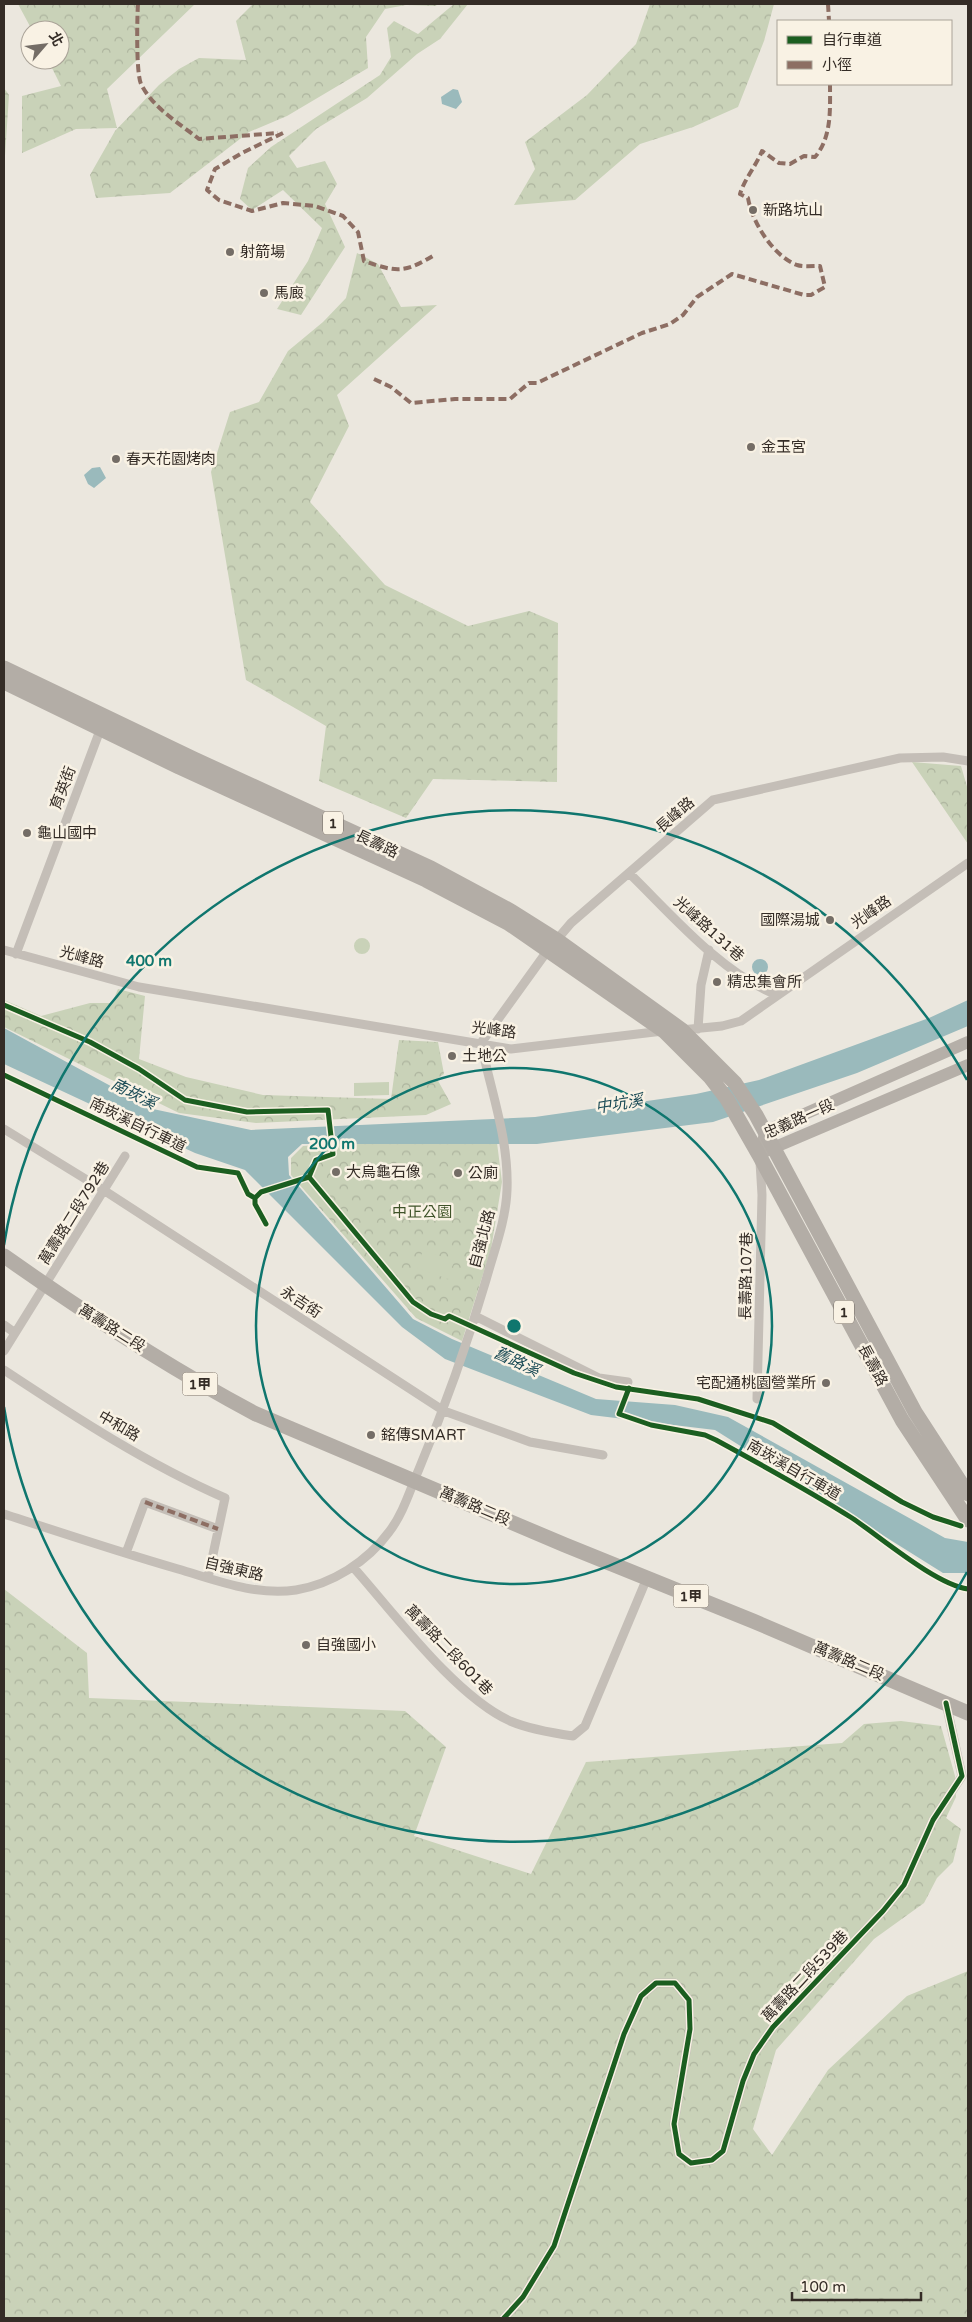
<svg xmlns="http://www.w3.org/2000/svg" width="972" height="2322" viewBox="0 0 972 2322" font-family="'Varela Round','Noto Sans TC',sans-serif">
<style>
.forest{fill:url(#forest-crowns)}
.pitch{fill:#c9d2b8}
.water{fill:#9ababc}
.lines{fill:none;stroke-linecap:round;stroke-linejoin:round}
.minor{stroke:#c4beb7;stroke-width:9}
.secondary{stroke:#b5afa8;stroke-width:12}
.primary{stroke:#b3ada6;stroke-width:15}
.quiet{stroke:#8d6e63;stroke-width:4;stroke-dasharray:8 4;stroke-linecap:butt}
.cycleway-casing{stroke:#f9f2e4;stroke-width:8}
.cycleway{stroke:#1b5e20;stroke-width:5}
.ring{fill:none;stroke:#0f766e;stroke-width:2.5}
.poi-dot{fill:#746d66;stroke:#f9f2e4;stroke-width:2}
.labels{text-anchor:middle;stroke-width:5;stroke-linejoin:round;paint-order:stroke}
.shield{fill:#f9f2e4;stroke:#6f675f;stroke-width:1}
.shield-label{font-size:14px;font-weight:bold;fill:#342c26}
.poi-label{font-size:15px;fill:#342c26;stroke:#f9f2e4;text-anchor:start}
.street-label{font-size:15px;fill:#342c26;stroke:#f9f2e4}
.park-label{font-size:15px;fill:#3f5329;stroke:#f9f2e4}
.water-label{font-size:16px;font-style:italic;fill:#1b4b56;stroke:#f9f2e4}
.centre{fill:#0f766e;stroke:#f9f2e4;stroke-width:2.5}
.ring-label{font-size:15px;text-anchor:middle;font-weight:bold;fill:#0f766e;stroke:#f9f2e4;stroke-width:5;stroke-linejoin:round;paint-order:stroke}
</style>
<defs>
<pattern id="forest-crowns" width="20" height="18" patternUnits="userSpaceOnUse" patternTransform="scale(1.25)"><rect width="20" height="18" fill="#c9d2b8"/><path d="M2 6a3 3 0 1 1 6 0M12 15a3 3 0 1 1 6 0" fill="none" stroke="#adb49e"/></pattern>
</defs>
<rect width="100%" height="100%" fill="#ebe7de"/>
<path class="forest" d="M18,4H195L107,89L117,128L76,129L22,153V96L61,86L48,60H60V30H32Z
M253,4H437L436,6L406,5L385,9L366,37L368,68L287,116L249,132L170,193L96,198L90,175L115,131L159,85L179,69L199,58L246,60L236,21Z
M454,4H468L440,39L417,54L367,98L316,129L289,156L297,168L325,161L337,184L325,204L345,247L301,315L277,309L308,261L322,228L283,190L252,210L240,199L248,168L271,147L380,75L391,57L387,28L394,21L418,34Z
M650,4H774L764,41L738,107L693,127L640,144L575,200L514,205L535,169L525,142L587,95L636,44Z
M4,88L9,95L4,171Z
M357,253L378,264L401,307L437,305L337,395L349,426L310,502L385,585L468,626L529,611L558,623L557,782L433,779L406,818L319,781L326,726L246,680L211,472L230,412L259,402L288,351L323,322L346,298Z
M912,762L961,766L968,790V844Z
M118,989L145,996L139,1059L186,1077L263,1095L391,1099L399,1040L438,1042L444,1074L437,1079L451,1104L426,1115L256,1123L179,1113L4,1027V1000L41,1016L90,1003H112Z
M496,1135L502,1182L491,1249L462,1341L416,1318L291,1175V1158L303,1146Z
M4,1589L87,1653L89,1698L405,1711L446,1747L414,1836L531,1874L586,1762L842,1743L864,1724L901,1721L941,1726L955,1776L956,1797L946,1818L961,1829L953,1862L937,1878L924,1903L874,1939L776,2050L753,2129L772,2155L828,2070L907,1996L968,1971V2318H4Z"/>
<path class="pitch" d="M354 946a8 8 0 1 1 16 0a8 8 0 1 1-16 0Z
M389,1082V1095L354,1096V1083Z
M423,1250L454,1261L448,1279L417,1268Z"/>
<path class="water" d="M453,89L458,90L462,102L456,109L442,104L441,97Z
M100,467L106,478L94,488L88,484L84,475L92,468Z
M752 967a8 8 0 1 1 16 0a8 8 0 1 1-16 0Z
M968,1000V1026L857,1073L713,1122L537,1144H302L288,1157L289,1175L413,1319L452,1339L596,1399L675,1405L728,1417L945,1538L968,1542V1573H943L715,1430L591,1415L445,1359L402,1327L245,1170L195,1153L4,1064V1028L153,1109L251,1130L535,1117L696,1094L759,1080L929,1018Z"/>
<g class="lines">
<path class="minor" d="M629,873C672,915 721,973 777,995
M4,950L139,987L511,1049L663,1031
M16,954L102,725
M698,1029L701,985L709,950
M681,1030L722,1026L741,1021L968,863
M481,1043L548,950L571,923L713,800L900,758L943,757L968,761
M4,1129L105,1191L444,1411L530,1442L603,1455
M475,1316L599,1378L628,1382
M4,1325L15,1333
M4,1351L125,1156
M4,1370C75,1417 147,1464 225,1498L208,1578
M757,1399L762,1195L760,1162
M4,1514C62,1533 119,1552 178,1569C216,1580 255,1596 296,1590C332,1584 367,1562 389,1532C403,1514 410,1490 419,1469C445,1407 467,1345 486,1280C494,1251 506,1220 507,1190C509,1139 491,1092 481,1043
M126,1553L145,1502L218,1529
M353,1567C394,1613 455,1696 510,1721C529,1729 552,1733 573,1736L585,1726L647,1578
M504,2318L523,2297L554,2246L624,2034L641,1996L656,1983H675L689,2000L690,2029L674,2124L679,2154L691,2163L712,2160L723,2151L743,2081L754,2054L773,2027L883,1911L904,1885L933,1820L962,1776L946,1703"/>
<path class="secondary" d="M766,1151L968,1065
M759,1155L766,1131L968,1042"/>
<path class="primary" d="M4,668L194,759L431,868L511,911L557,940L682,1030L735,1083L756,1115L915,1412L968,1494
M4,682L179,767L426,880L508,923L664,1031L710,1077L727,1099L759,1155L902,1420L968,1520
M4,1256C85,1313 169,1368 256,1414L565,1545L753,1621L968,1713"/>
<path class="quiet" d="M138,4C137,18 136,73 141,84C153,108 179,123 199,139L278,133
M828,4L829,21
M283,133L242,153L215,169L207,190L219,200L252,211L283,203L315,206L343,216L358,232L364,261C398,273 405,273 436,254
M374,379L391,387L411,403L455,399H510L529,383H537L642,333L670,324L683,315L697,297L732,274L804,295H811L825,287L820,266C813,266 803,267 797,265C773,256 752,222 748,198L740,194C745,178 756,166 762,151L779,163L790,164L804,156L815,157C832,137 830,109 830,84
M145,1502L218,1529"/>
<defs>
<path id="cycleway" d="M4,1005L90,1042L139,1069L185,1100L247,1112L328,1110L333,1154L316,1160L309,1177
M4,1075L197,1167L238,1173L248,1194L255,1198
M309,1177L413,1302L431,1314L445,1319L449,1316L574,1373L616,1387L698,1399L773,1423L902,1502L933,1517L961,1526
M266,1224L255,1204V1198L261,1192L309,1177
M629,1388L619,1414L651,1425L705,1435L716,1440C762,1465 808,1490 852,1518C882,1538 935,1584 968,1589
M504,2318L523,2297L554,2246L624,2034L641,1996L656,1983H675L689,2000L690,2029L674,2124L679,2154L691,2163L712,2160L723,2151L743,2081L754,2054L773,2027L883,1911L904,1885L933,1820L962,1776L946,1703"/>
</defs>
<use href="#cycleway" class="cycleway-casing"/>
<use href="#cycleway" class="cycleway"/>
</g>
<g class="ring">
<circle cx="514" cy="1326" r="258"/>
<path d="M967 1572A516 516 0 0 1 4 1407M4 1245A516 516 0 0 1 967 1080"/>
</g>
<g class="poi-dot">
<circle cx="753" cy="210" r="5"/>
<circle cx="230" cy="252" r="5"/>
<circle cx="264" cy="293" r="5"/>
<circle cx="751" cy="447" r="5"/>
<circle cx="116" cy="459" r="5"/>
<circle cx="27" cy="833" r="5"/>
<circle cx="830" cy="920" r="5"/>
<circle cx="717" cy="982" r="5"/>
<circle cx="452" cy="1056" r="5"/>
<circle cx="336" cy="1172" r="5"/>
<circle cx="458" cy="1173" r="5"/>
<circle cx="826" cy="1383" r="5"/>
<circle cx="371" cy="1435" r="5"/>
<circle cx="306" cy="1645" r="5"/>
</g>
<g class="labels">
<g class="shield">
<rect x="323" y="811.5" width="20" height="23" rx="4"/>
<rect x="834" y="1300.5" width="20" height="23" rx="4"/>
<rect x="182.5" y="1372.5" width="35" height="23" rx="4"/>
<rect x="673.5" y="1584.5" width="35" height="23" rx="4"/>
</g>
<g class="shield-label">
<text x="333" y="828">1</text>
<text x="844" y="1317">1</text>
<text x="200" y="1389">1甲</text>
<text x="691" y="1601">1甲</text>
</g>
<g class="poi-label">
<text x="763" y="215">新路坑山</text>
<text x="240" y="257">射箭場</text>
<text x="274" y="298">馬廄</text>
<text x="761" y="452">金玉宮</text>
<text x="126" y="464">春天花園烤肉</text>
<text x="37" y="838">龜山國中</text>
<text x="820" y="925" text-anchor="end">國際湯城</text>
<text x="727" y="987">精忠集會所</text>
<text x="462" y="1061">土地公</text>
<text x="346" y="1177">大烏龜石像</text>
<text x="468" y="1178">公廁</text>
<text x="816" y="1388" text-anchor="end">宅配通桃園營業所</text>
<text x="381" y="1440">銘傳SMART</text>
<text x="316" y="1650">自強國小</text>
</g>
<g class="street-label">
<text transform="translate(63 788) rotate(-69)" y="5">育英街</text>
<text transform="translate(675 815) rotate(-41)" y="5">長峰路</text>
<text transform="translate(377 844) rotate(25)" y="5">長壽路</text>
<text transform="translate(871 912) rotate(-35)" y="5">光峰路</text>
<text transform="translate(709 929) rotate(42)" y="5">光峰路131巷</text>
<text transform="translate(82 957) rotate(15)" y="5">光峰路</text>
<text transform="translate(494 1030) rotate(7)" y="5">光峰路</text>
<text transform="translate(799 1119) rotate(-24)" y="5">忠義路一段</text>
<text transform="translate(138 1125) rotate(26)" y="5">南崁溪自行車道</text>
<text transform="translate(74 1213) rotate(-58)" y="5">萬壽路二段792巷</text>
<text transform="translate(482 1239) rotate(-75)" y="5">自強北路</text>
<text transform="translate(746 1276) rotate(-89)" y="5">長壽路107巷</text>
<text transform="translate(301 1302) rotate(33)" y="5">永吉街</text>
<text transform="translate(112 1328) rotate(32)" y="5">萬壽路二段</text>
<text transform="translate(873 1365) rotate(62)" y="5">長壽路</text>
<text transform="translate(119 1426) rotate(30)" y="5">中和路</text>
<text transform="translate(794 1470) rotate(30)" y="5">南崁溪自行車道</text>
<text transform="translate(475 1506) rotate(23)" y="5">萬壽路二段</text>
<text transform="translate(234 1569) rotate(13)" y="5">自強東路</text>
<text transform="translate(449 1650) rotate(46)" y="5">萬壽路二段601巷</text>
<text transform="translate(849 1661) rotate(23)" y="5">萬壽路二段</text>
<text transform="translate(805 1976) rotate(-47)" y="5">萬壽路二段539巷</text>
</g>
<g class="park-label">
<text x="422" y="1217">中正公園</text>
</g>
<g class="water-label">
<text transform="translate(134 1093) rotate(27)" y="6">南崁溪</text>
<text transform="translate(619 1103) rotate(-9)" y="6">中坑溪</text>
<text transform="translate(517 1361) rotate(25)" y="6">舊路溪</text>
</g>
</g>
<circle cx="514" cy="1326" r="8" class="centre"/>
<g class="ring-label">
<text x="149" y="966">400 m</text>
<text x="332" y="1149">200 m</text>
</g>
<rect width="972" height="2322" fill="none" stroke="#342c26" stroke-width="10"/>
<rect x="777" y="20" width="175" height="65" fill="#f9f2e4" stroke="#aaa398"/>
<rect x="787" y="36" width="25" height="8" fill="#1b5e20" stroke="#aaa398"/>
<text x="822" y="45" font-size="15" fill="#342c26">自行車道</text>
<rect x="787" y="61" width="25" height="8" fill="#8d6e63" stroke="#aaa398"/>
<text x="822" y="70" font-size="15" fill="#342c26">小徑</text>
<g transform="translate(45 45) rotate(62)"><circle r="24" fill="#f9f2e4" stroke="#aaa398"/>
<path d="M0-4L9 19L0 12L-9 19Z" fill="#746d66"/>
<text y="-8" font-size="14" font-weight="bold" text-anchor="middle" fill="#342c26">北</text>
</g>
<path d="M792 2292v8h129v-8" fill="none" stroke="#342c26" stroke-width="2.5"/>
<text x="800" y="2292" font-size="15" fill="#342c26" stroke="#f9f2e4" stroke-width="4" paint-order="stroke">100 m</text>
</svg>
